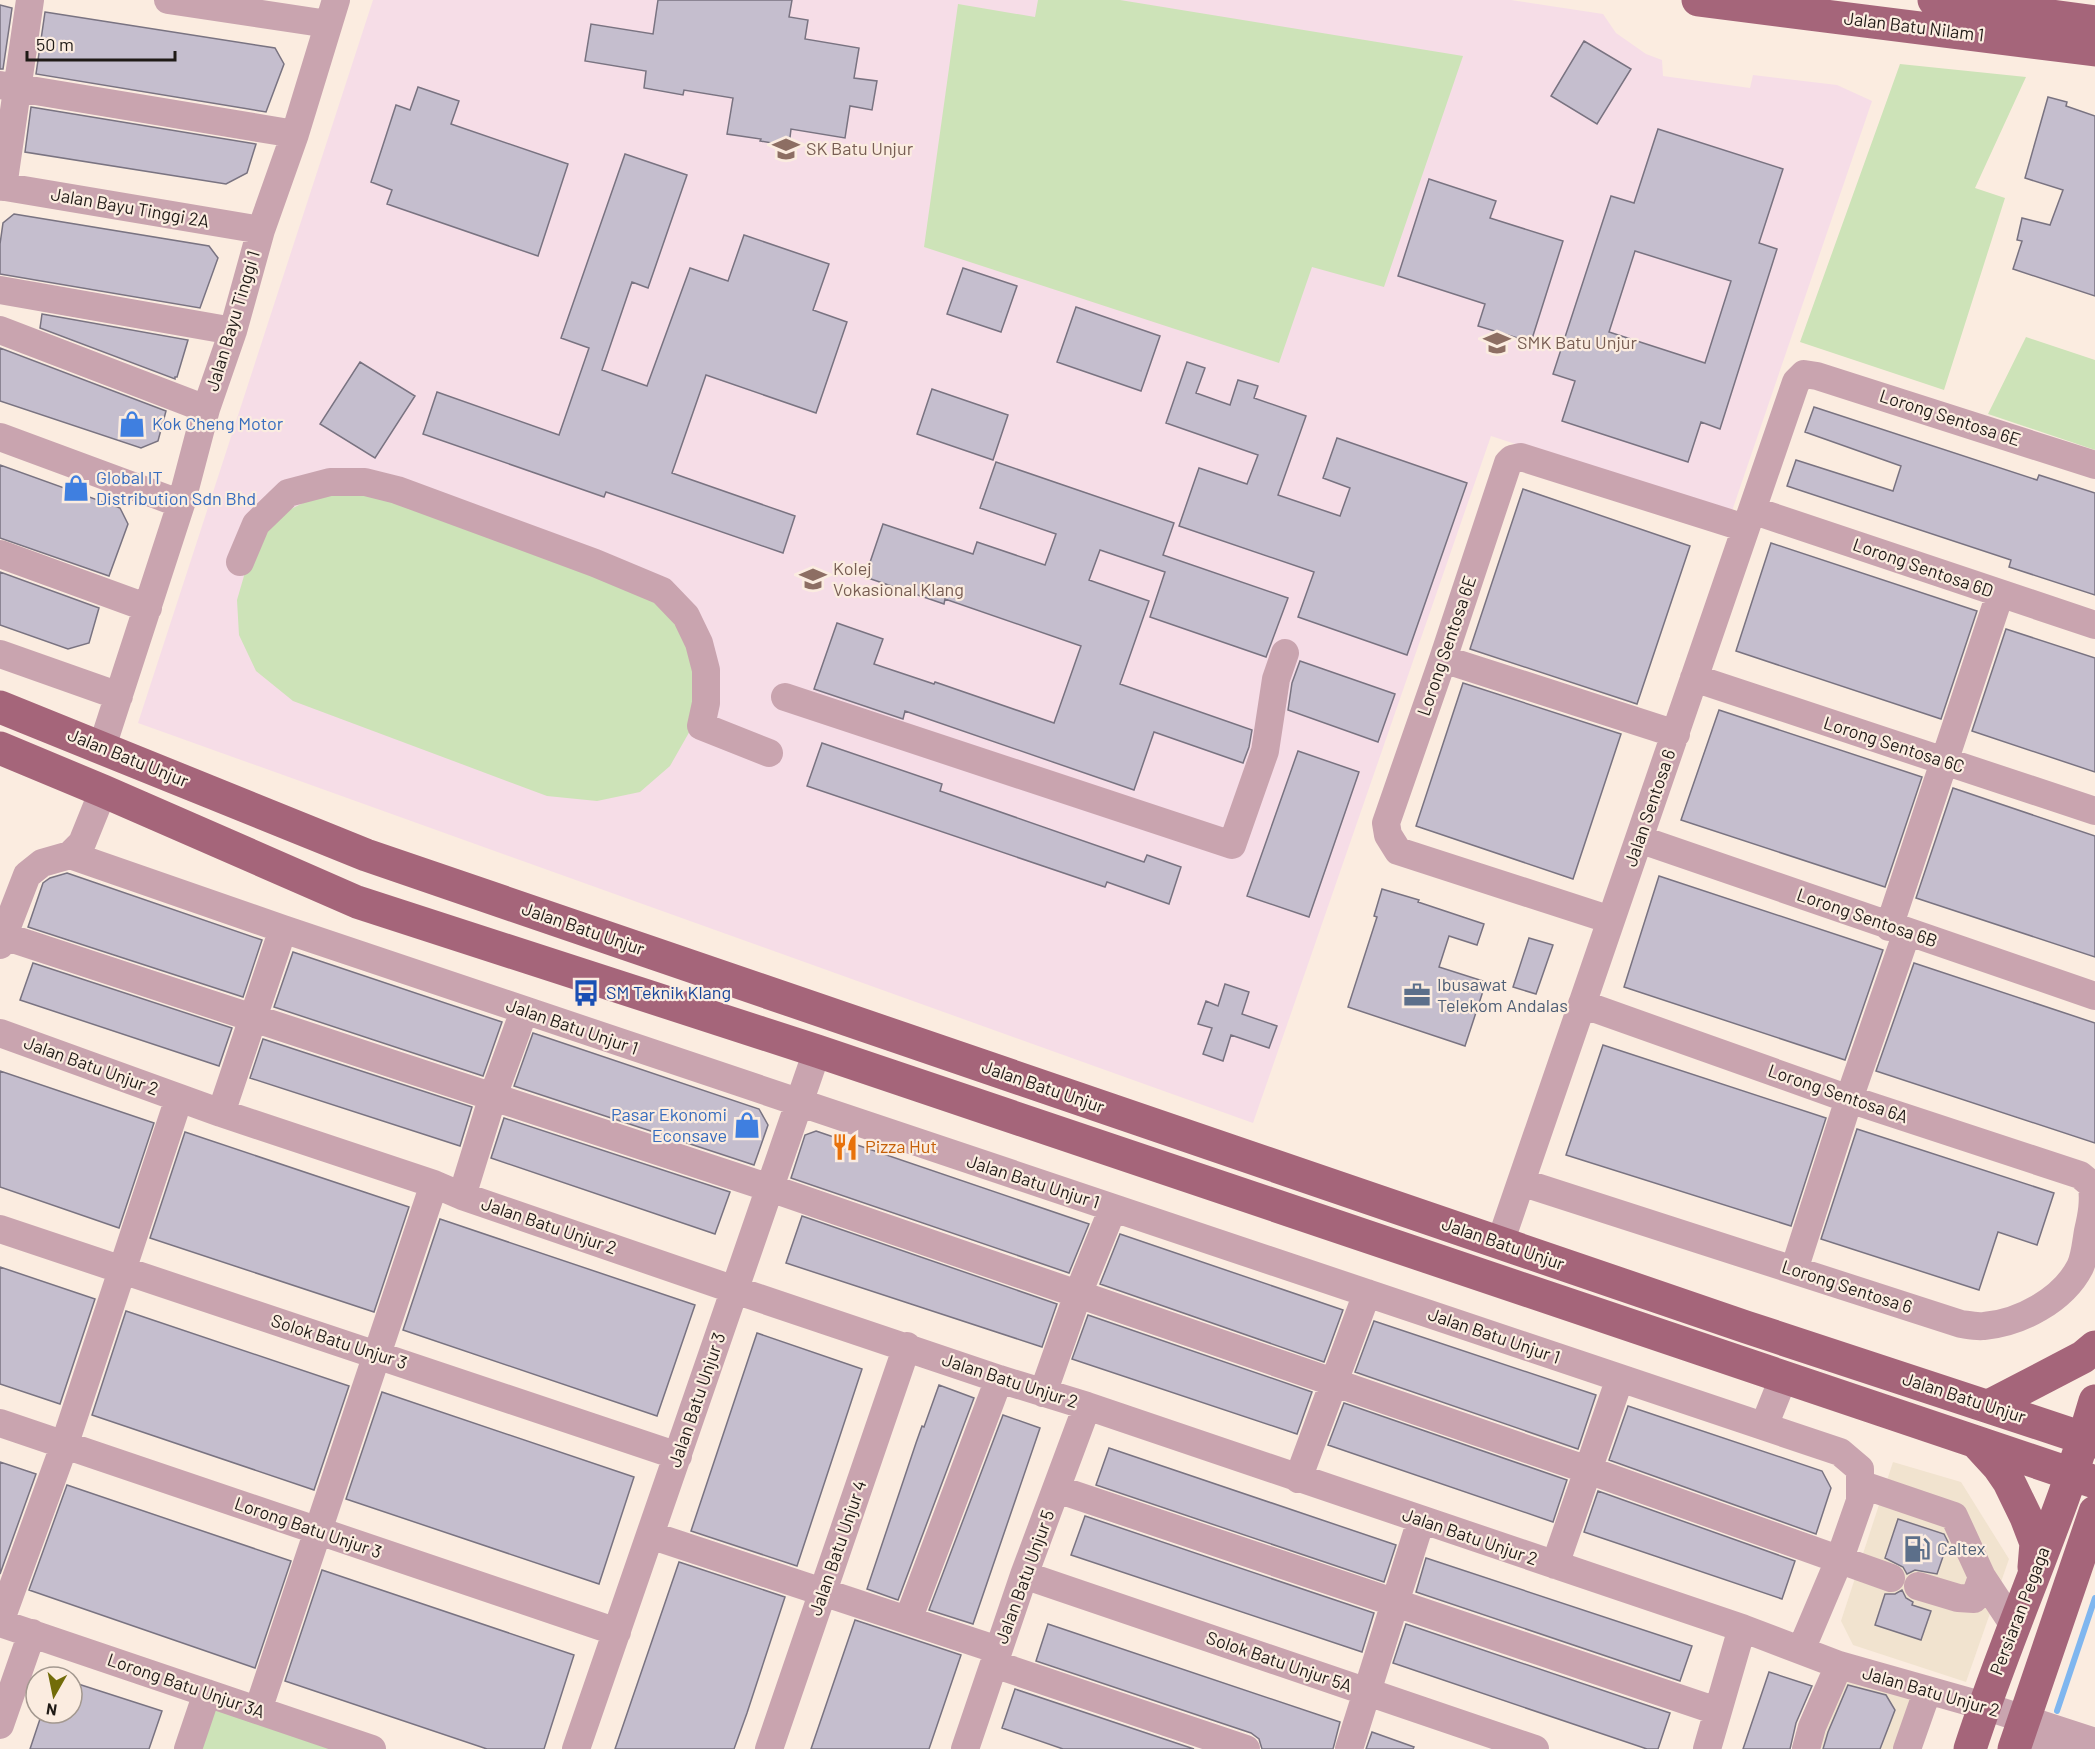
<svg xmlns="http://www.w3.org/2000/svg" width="2095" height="1749" viewBox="0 0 2095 1749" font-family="Barlow,sans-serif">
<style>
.commercial{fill:#f1e3cf}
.education{fill:#f6dde7}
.green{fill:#cde3b8}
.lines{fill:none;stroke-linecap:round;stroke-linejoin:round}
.stream{stroke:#7fb6ef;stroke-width:6}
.building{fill:#c5bece;stroke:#797381;stroke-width:1.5;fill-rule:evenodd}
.minor{stroke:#c9a4af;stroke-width:28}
.major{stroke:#a5657a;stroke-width:33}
.labels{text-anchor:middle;stroke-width:4.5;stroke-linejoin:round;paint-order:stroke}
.street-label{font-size:18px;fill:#1f1a16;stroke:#fbece0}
.education-label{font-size:18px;fill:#785e54;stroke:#fbece0;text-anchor:start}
.shop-label{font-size:18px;fill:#366cbe;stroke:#fbece0;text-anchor:start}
.service-label{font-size:18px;fill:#4e5e75;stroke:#fbece0;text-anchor:start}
.transit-label{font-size:18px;fill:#164399;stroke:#fbece0;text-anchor:start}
.food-label{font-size:18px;fill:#c56008;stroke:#fbece0;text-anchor:start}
</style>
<rect width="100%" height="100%" fill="#fbece0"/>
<path class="commercial" d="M1893,1462L1961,1482L2009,1559L1966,1682L1853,1645L1841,1621Z
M1841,1673L1916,1698L1898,1749H1810Z"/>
<path class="education" d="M373,0H1511L1603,14L1616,33L1646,54L1662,60L1663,76L1750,88L1753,75L1837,85L1872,101L1731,514L1491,436L1253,1123L138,723Z"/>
<path class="green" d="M1038,0H1120L1463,56L1384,287L1312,267L1279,363L924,247L958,4L1035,17Z
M1900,64L2026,77L1975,188L2005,198L1944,390L1800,342Z
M2026,337L2095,360V450L1988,414Z
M365,491L624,585L661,606L688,638L698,684L691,729L670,766L640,792L597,801L547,796L293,701L256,671L239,635L237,600L248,562L265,532L291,509L323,493Z
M215,1707L336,1749H201Z"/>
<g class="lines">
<path class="stream" d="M2057,1711L2095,1598"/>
</g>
<path class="building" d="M658,0H792L789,17L808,20L805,39L859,48L854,78L877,81L872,110L850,106L845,138L791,129L789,146L760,141L761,139L727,134L733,98L684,90L683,95L644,88L646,71L585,61L591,24L653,34Z
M0,5L12,8L3,69H0Z
M45,12L275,48L284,64L266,112L36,74Z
M1584,41L1631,69L1597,124L1551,96Z
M418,87L459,101L451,124L568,164L538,256L387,204L392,190L371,182L396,105L410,110Z
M2048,97L2067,102L2066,106L2095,116V296L2013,269L2022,241L2017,240L2022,218L2050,225L2063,190L2025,178Z
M31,107L256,144L247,173L226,184L25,152Z
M1658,129L1783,169L1759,243L1777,249L1720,429L1701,422L1688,462L1562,421L1575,381L1553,374L1611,196L1634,203ZM1635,251L1731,281L1705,363L1609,332Z
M625,154L687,175L648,288L632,282L602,370L647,386L690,268L728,281L744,235L829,264L813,310L847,322L816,413L706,375L672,473L795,516L783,553L606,492L604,497L423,434L437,392L559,435L589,348L561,338Z
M1429,179L1496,201L1490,218L1563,241L1531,342L1478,326L1485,304L1398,276Z
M14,214L209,246L218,258L200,308L0,274V244L3,223Z
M963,268L1017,286L1001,332L947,314Z
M1076,307L1160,336L1141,391L1057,362Z
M42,314L188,340L177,377H175V379L40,328Z
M0,348L166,411L158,441L141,448L0,401Z
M360,362L415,396L375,458L320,424Z
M1187,362L1205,368L1196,393L1230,405L1238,380L1258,386L1254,398L1306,416L1278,495L1340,516L1350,488L1323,478L1337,438L1467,483L1407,655L1298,617L1314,572L1179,526L1199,468L1247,484L1258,455L1166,423Z
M932,389L1008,415L993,460L917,434Z
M1814,407L2037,480L2039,475L2095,493V595L2009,567L2011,560L1787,486L1796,460L1893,491L1901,466L1805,432Z
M996,462L1174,523L1163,555L1288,598L1266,657L1150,617L1165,572L1100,550L1089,580L1149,601L1120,684L1252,730L1249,747L1243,763L1154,732L1134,790L905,711L903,719L814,689L837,623L883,639L874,664L934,684L935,682L1054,723L1081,646L945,599L944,604L865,577L883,524L973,554L977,542L1045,565L1056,534L980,508Z
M0,465L120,508L128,524L109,576L0,538Z
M1523,489L1690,546L1637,704L1470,649Z
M1771,543L1977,611L1941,719L1736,651Z
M0,572L99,608L89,643L68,649L0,625Z
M2006,629L2095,658V772L1972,731Z
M1300,661L1395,694L1378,742L1288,710L1292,683Z
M1463,683L1621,734L1573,879L1416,826Z
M1719,710L1922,777L1885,887L1681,820Z
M822,743L942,784L940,791L1144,862L1147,855L1181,867L1169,904L1107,882L1105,887L807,786Z
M1298,751L1359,772L1309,917L1247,896Z
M1953,788L2095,836V957L1916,898Z
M67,873L262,940L243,997L28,927L43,883L50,878Z
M1659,876L1883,950L1845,1060L1624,987Z
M1382,889L1419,900L1418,902L1484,924L1477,945L1449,936L1439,967L1486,982L1465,1046L1348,1007L1377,917L1374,916Z
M1529,938L1553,945L1536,994L1513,987Z
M293,952L502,1022L483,1076L274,1007Z
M33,963L232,1028L219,1066L20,1000Z
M1914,963L2095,1023V1143L1876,1071Z
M1225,984L1249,992L1242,1014L1277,1026L1269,1048L1231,1035L1223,1061L1203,1054L1212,1028L1198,1024L1206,1001L1218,1006Z
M533,1033L759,1109L768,1125L754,1165L514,1086Z
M263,1039L472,1107L460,1146L250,1078Z
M1603,1045L1826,1118L1791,1226L1566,1155Z
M0,1071L154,1123L119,1228L0,1187Z
M504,1118L730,1192L715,1234L491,1158Z
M1857,1129L2054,1193L2037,1245L1998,1232L1979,1290L1821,1239Z
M816,1131L1089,1224L1069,1273L791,1178L805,1135Z
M185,1132L409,1207L374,1312L150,1238Z
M802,1216L1057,1304L1042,1347L786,1263Z
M440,1219L695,1305L657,1416L403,1330Z
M1120,1234L1343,1310L1324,1362L1100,1284Z
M0,1267L95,1299L60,1404L0,1384Z
M126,1311L349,1386L314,1490L92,1415Z
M1088,1315L1312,1392L1297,1434L1072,1359Z
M1374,1321L1596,1395L1578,1449L1355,1372Z
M757,1333L862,1369L797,1566L691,1531Z
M939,1385L974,1398L898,1600L867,1589L916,1443L922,1426L924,1427Z
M382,1392L634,1477L599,1584L346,1499Z
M1344,1403L1567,1480L1553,1522L1328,1445Z
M1628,1406L1822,1471L1831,1488L1816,1534L1609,1460Z
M1003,1415L1040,1428L973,1624L929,1610Z
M1109,1448L1396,1545L1384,1582L1096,1485Z
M0,1462L36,1474L0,1574Z
M67,1485L291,1561L255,1668L29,1590Z
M1598,1491L1795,1561L1782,1599L1584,1532Z
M1085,1516L1374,1613L1362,1652L1071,1555Z
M1898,1519L1944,1534L1948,1542L1937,1574L1915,1570L1907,1574L1903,1567L1885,1558Z
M1426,1558L1692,1646L1680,1681L1416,1592Z
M679,1562L785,1597L747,1713L734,1749H615Z
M322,1570L574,1655L544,1749H487L285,1681Z
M1902,1590L1906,1598L1913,1602L1912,1605L1931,1611L1921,1640L1875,1625L1885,1594H1895Z
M855,1620L961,1655L929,1749H811Z
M1048,1624L1340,1722L1333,1749H1262L1259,1739L1251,1733L1036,1661Z
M1406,1624L1670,1713L1658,1749H1647L1393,1663Z
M1769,1672L1812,1686L1796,1723L1790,1749H1743Z
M72,1682L162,1711L149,1749H30L42,1713H72Z
M1848,1685L1886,1695L1895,1710L1880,1749H1823L1828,1732Z
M1015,1689L1194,1749H1063L1002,1728Z
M1372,1732L1414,1747L1413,1749H1366Z"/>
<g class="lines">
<path class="minor" d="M168,0L328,24
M0,85L295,134
M0,186L261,230
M3,187L30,0
M0,290L233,331
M0,330L206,409
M0,437L181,504
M1752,510L2095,625
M0,554L148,608
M240,562L256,524L288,493L330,482H365L397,490L595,563L662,591L686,616L699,643L706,670V703L701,726L769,753
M0,654L119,696
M1443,659L1676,734
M1694,678L2095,811
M785,697L1232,845L1265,751L1276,679L1285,653
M102,747L181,504L206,409L233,331L261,230L295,134L336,0
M1639,839L2095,996
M70,855L82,843L103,791
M1611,920L1398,851L1388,835L1386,823L1443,659L1508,463L1512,459L1521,457L1745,528
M1889,927L2000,594
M4,936L770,1188L1588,1470L1891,1578
M0,945L27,875L42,863L70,855L283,929L1840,1452L1860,1469V1501L1840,1558L1801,1650
M0,1033L221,1113L434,1184L462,1196L735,1290L999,1379L1087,1406L1742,1628L1839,1665L1984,1706L2095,1742
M221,1113L283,929
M1521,1182L1961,1324C1968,1325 1977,1327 1984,1326C2020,1323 2063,1300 2080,1267C2085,1257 2086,1242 2088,1231C2092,1214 2094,1202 2092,1185L2080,1175L1849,1099L1582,1004
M462,1196L493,1096L524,1011
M0,1229L678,1456
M1500,1243L1796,382L1804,374L1817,376L2095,465
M1794,1270L1849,1099L1907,932
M1043,1393L1078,1294L1113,1208
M0,1423L617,1632
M1764,1426L1784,1376
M1298,1479L1367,1293
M1860,1484L1954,1516L1982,1577L2015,1627
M1057,1489L1717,1711
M650,1535L998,1650
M1555,1565L1620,1378
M1024,1575L1535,1749
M1918,1586L1958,1598L1974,1599L1982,1577
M908,1620L999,1379
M0,1622L64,1446L179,1098
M0,1623L372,1749
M994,1664L1246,1749
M258,1710L434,1184
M0,1725L32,1633
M188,1749L207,1693
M576,1749L817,1051
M769,1749L907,1346
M965,1749L1024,1575L1087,1406
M1349,1749L1421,1520
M1707,1749L1742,1628
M1806,1749L1812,1727L1839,1665
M1907,1749L1927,1692
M2020,1749L2039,1746L2070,1749"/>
<path class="major" d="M1698,0L2095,50
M1934,0L2095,22
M0,707L366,855L1746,1327L2095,1442
M0,748L103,791L357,902L817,1051L2095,1482
M1989,1406L2083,1357L2095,1347
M1976,1442L1998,1466L2009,1482L2026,1517L2036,1543L2034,1567
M1970,1749C2008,1631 2061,1519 2095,1401
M2014,1749L2095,1512"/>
</g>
<defs>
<symbol id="school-bare" viewBox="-9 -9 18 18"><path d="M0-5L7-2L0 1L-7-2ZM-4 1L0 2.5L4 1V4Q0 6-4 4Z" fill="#8d6e63" stroke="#fbece0" stroke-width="2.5" paint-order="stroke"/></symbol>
<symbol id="shop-bare" viewBox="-9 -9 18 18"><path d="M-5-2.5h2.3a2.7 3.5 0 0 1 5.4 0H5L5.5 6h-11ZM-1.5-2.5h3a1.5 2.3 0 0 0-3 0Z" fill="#3f7fe0" stroke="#fbece0" stroke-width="2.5" paint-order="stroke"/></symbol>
<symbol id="bus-bare" viewBox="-9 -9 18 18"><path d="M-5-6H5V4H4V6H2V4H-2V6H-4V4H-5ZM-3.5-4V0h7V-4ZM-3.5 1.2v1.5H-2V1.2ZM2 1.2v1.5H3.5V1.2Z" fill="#1a4fb4" stroke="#fbece0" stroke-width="2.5" paint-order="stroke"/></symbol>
<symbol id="office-bare" viewBox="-9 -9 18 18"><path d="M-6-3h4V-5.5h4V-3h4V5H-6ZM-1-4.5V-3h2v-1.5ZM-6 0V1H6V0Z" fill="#5c6f8a" stroke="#fbece0" stroke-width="2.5" paint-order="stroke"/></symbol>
<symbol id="restaurant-bare" viewBox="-9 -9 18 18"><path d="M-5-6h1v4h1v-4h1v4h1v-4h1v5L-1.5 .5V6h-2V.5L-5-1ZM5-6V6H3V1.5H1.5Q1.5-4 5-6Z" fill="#e8710a" stroke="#fbece0" stroke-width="2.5" paint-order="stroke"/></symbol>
<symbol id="fuel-bare" viewBox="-9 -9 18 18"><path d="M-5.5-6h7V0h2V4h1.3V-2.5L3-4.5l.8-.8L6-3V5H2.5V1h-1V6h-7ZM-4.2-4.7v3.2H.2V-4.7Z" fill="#5c6f8a" stroke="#fbece0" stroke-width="2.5" paint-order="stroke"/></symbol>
</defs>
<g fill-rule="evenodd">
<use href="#school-bare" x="767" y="130" width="38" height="38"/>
<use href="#school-bare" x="1478" y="324" width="38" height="38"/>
<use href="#shop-bare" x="113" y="405" width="38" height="38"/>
<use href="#shop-bare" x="57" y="469" width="38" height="38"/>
<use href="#school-bare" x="794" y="560" width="38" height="38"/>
<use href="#bus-bare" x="567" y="974" width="38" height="38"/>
<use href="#office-bare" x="1398" y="976" width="38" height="38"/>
<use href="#shop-bare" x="728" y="1106" width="38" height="38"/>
<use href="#restaurant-bare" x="826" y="1128" width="38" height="38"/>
<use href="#fuel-bare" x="1898" y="1530" width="38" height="38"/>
</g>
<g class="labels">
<g class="street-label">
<text transform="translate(1914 27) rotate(7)" y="6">Jalan Batu Nilam 1</text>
<text transform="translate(130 208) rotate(10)" y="6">Jalan Bayu Tinggi 2A</text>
<text transform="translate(233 321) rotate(-73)" y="6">Jalan Bayu Tinggi 1</text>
<text transform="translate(1950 418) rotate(18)" y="6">Lorong Sentosa 6E</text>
<text transform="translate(1923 568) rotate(19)" y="6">Lorong Sentosa 6D</text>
<text transform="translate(1447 646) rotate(-71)" y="6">Lorong Sentosa 6E</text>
<text transform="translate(1894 745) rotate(18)" y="6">Lorong Sentosa 6C</text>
<text transform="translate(128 758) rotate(22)" y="6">Jalan Batu Unjur</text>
<text transform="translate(1650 808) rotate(-71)" y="6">Jalan Sentosa 6</text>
<text transform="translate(1867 918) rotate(19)" y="6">Lorong Sentosa 6B</text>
<text transform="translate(583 929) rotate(19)" y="6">Jalan Batu Unjur</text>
<text transform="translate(572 1027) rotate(19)" y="6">Jalan Batu Unjur 1</text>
<text transform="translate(91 1066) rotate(20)" y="6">Jalan Batu Unjur 2</text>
<text transform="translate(1043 1087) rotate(19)" y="6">Jalan Batu Unjur</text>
<text transform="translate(1838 1094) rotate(19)" y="6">Lorong Sentosa 6A</text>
<text transform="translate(1033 1182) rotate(18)" y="6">Jalan Batu Unjur 1</text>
<text transform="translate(549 1226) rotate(19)" y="6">Jalan Batu Unjur 2</text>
<text transform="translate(1503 1244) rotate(19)" y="6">Jalan Batu Unjur</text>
<text transform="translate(1847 1287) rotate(18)" y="6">Lorong Sentosa 6</text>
<text transform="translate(1494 1336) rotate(19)" y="6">Jalan Batu Unjur 1</text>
<text transform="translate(339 1342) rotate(18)" y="6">Solok Batu Unjur 3</text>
<text transform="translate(1010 1381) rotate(18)" y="6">Jalan Batu Unjur 2</text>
<text transform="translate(1964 1398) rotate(18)" y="6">Jalan Batu Unjur</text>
<text transform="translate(697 1400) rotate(-71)" y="6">Jalan Batu Unjur 3</text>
<text transform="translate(308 1528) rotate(19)" y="6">Lorong Batu Unjur 3</text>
<text transform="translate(1470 1537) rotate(19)" y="6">Jalan Batu Unjur 2</text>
<text transform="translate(838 1548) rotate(-71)" y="6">Jalan Batu Unjur 4</text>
<text transform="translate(1025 1577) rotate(-70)" y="6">Jalan Batu Unjur 5</text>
<text transform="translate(2020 1611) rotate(-69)" y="6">Persiaran Pegaga</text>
<text transform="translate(1279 1662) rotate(19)" y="6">Solok Batu Unjur 5A</text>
<text transform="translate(186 1686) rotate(19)" y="6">Lorong Batu Unjur 3A</text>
<text transform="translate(1931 1692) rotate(16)" y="6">Jalan Batu Unjur 2</text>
</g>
<g class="education-label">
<text x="806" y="155">SK Batu Unjur</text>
<text x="1517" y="349">SMK Batu Unjur</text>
<text x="833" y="575">Kolej<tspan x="833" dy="21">Vokasional Klang</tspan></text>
</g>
<g class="shop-label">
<text x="152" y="430">Kok Cheng Motor</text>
<text x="96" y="484">Global IT<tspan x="96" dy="21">Distribution Sdn Bhd</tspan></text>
<text x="727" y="1121" text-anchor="end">Pasar Ekonomi<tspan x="727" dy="21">Econsave</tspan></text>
</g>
<g class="service-label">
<text x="1437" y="991">Ibusawat<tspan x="1437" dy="21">Telekom Andalas</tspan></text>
<text x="1937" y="1555">Caltex</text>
</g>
<g class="transit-label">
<text x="606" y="999">SM Teknik Klang</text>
</g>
<g class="food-label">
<text x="865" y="1153">Pizza Hut</text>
</g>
</g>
<g transform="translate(54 1695) rotate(189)"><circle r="28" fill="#fbece0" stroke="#a3988f" stroke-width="1.5"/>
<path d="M0-4.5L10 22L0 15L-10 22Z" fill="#726c09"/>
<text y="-9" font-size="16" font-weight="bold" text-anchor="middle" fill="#1f1a16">N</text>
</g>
<path d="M27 51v9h148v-9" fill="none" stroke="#1f1a16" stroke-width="3"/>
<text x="36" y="51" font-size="18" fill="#1f1a16" stroke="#fbece0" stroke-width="4.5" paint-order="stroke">50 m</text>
</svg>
